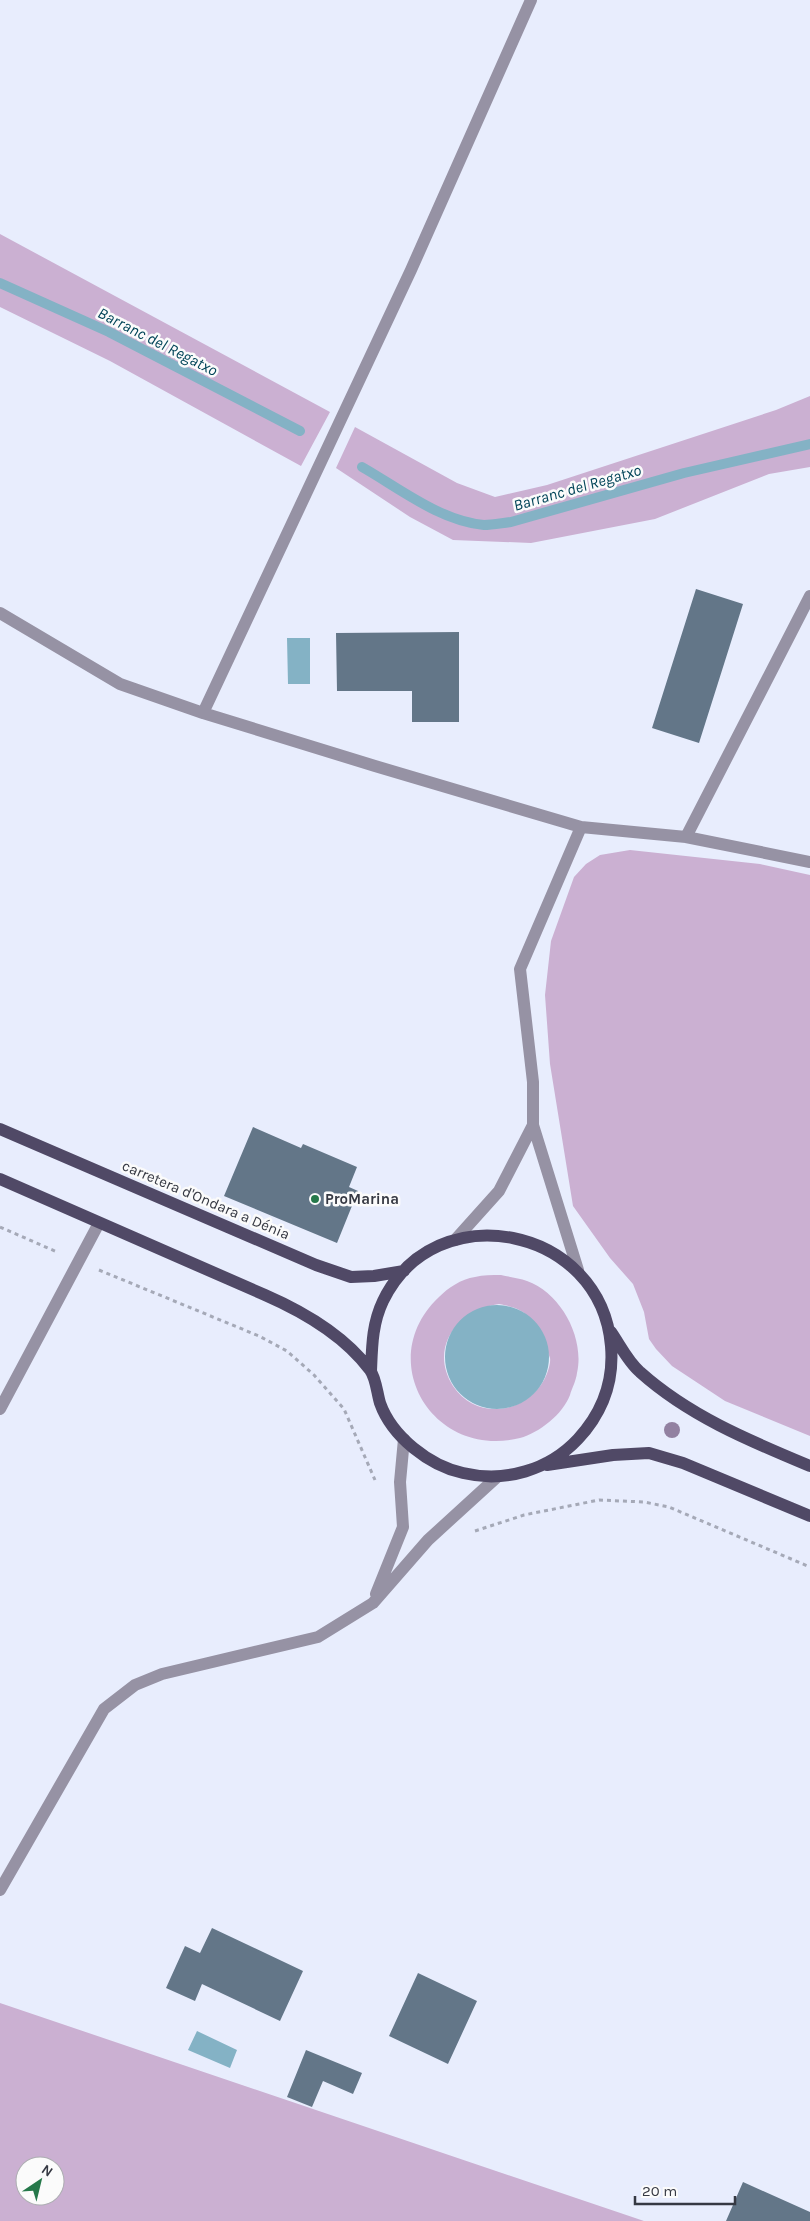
<svg xmlns="http://www.w3.org/2000/svg" width="810" height="2221" viewBox="0 0 810 2221" font-family="Karla,sans-serif">
<style>
.green{fill:#cbb0d2;fill-rule:evenodd}
.water{fill:#84b2c5}
.lines{fill:none;stroke-linecap:round;stroke-linejoin:round}
.stream{stroke:#84b2c5;stroke-width:10}
.building{fill:#637688}
.path{stroke:#a5a9b7;stroke-width:3;stroke-dasharray:4 4;stroke-linecap:butt}
.minor{stroke:#9692a4;stroke-width:12}
.major{stroke:#504966;stroke-width:12}
.tree{fill:#9281a1}
.poi-dot{fill:#25784a;stroke:#fbfbfb;stroke-width:2}
.labels{text-anchor:middle;stroke-width:5;stroke-linejoin:round;paint-order:stroke}
.poi-label{font-size:15px;font-weight:bold;fill:#363943;stroke:#fbfbfb;text-anchor:start}
.street-label{font-size:15px;fill:#363943;stroke:#fbfbfb}
.water-label{font-size:16px;font-style:italic;fill:#004458;stroke:#fbfbfb}
</style>
<rect width="100%" height="100%" fill="#e8edfd"/>
<path class="green" d="M0,234L330,412L301,466L110,361L0,307Z
M810,396V467L769,474L655,519L531,543L453,540L410,517L336,468L355,427L457,483L495,497L547,485L776,410Z
M630,850L760,864L810,875V1436L725,1401L672,1366L656,1349L649,1339L644,1312L633,1284L610,1258L573,1206L550,1064L545,995L551,941L574,877L586,864L600,855Z
M501,1275C509,1277 519,1278 527,1281C561,1293 585,1338 577,1373C576,1381 572,1388 570,1395C563,1414 539,1433 520,1438C432,1460 373,1359 439,1297C448,1288 461,1279 475,1277C483,1275 492,1275 501,1275ZM499,1304C525,1309 529,1314 540,1337C543,1344 548,1351 550,1358C551,1364 547,1375 544,1380C525,1414 476,1421 453,1386C428,1347 459,1309 499,1304Z
M0,2003L644,2221H0ZM25,2166H55V2196H25Z"/>
<path class="water" d="M287,638H310V684H288Z
M445 1357a52 52 0 1 1 104 0a52 52 0 1 1-104 0Z
M197,2031L237,2050L230,2068L188,2050Z"/>
<g class="lines">
<path class="stream" d="M0,283L109,332L300,431
M362,467C399,488 440,521 484,525C492,525 502,523 511,522L684,473L810,444"/>
</g>
<path class="building" d="M696,589L743,604L699,743L652,728Z
M459,632V722H412V691H337L336,633Z
M253,1127L301,1148L303,1144L357,1167L349,1187L358,1191L337,1243L224,1196Z
M212,1928L303,1971L280,2021L202,1984L195,2001L166,1988L185,1946L200,1953Z
M418,1973L477,2001L448,2064L389,2036Z
M306,2050L362,2073L353,2094L323,2081L312,2107L287,2097Z
M743,2182L810,2212V2221H726Z"/>
<g class="lines">
<path class="path" d="M0,1227L57,1252
M99,1270L259,1336L287,1351L314,1375L344,1409L375,1480
M475,1531L524,1515L599,1500L644,1502L669,1507L810,1567"/>
<path class="minor" d="M0,613L120,684L203,713L375,766L581,827L686,837L810,862
M203,713L411,270L531,0
M686,837L810,596
M455,1240L499,1191L533,1125
M578,1270L533,1125V1082L520,969L581,827
M0,1409L99,1223
M376,1594L403,1527L400,1482L404,1439
M0,1890L104,1709L135,1685L162,1674L318,1637L373,1603L428,1540L497,1477"/>
<path class="major" d="M0,1129L316,1265L351,1277L374,1276L404,1271
M0,1179L265,1295C304,1312 344,1335 370,1370C376,1378 377,1393 380,1403C392,1437 430,1466 463,1473C505,1483 549,1470 578,1439C602,1413 614,1381 611,1346C601,1226 435,1193 383,1301C372,1324 372,1347 371,1371
M611,1332C620,1345 628,1362 640,1372C689,1416 750,1441 810,1466
M547,1465L613,1455L649,1453L683,1463L810,1516"/>
</g>
<circle class="tree" cx="672" cy="1430" r="8"/>
<circle class="poi-dot" cx="315" cy="1199" r="5"/>
<g class="labels">
<g class="poi-label">
<text x="325" y="1204">ProMarina</text>
</g>
<g class="street-label">
<text transform="translate(206 1200) rotate(23)" y="5">carretera d'Ondara a Dénia</text>
</g>
<g class="water-label">
<text transform="translate(158 341) rotate(27)" y="6">Barranc del Regatxo</text>
<text transform="translate(577 487) rotate(-16)" y="6">Barranc del Regatxo</text>
</g>
</g>
<g transform="translate(40 2181) rotate(35)"><circle r="24" fill="#fbfbfb" stroke="#acadb1"/>
<path d="M0-4L9 19L0 12L-9 19Z" fill="#25784a"/>
<text y="-8" font-size="14" font-weight="bold" text-anchor="middle" fill="#363943">N</text>
</g>
<path d="M635 2196v8h100v-8" fill="none" stroke="#363943" stroke-width="2.5"/>
<text x="642" y="2196" font-size="15" fill="#363943" stroke="#fbfbfb" stroke-width="4" paint-order="stroke">20 m</text>
</svg>
